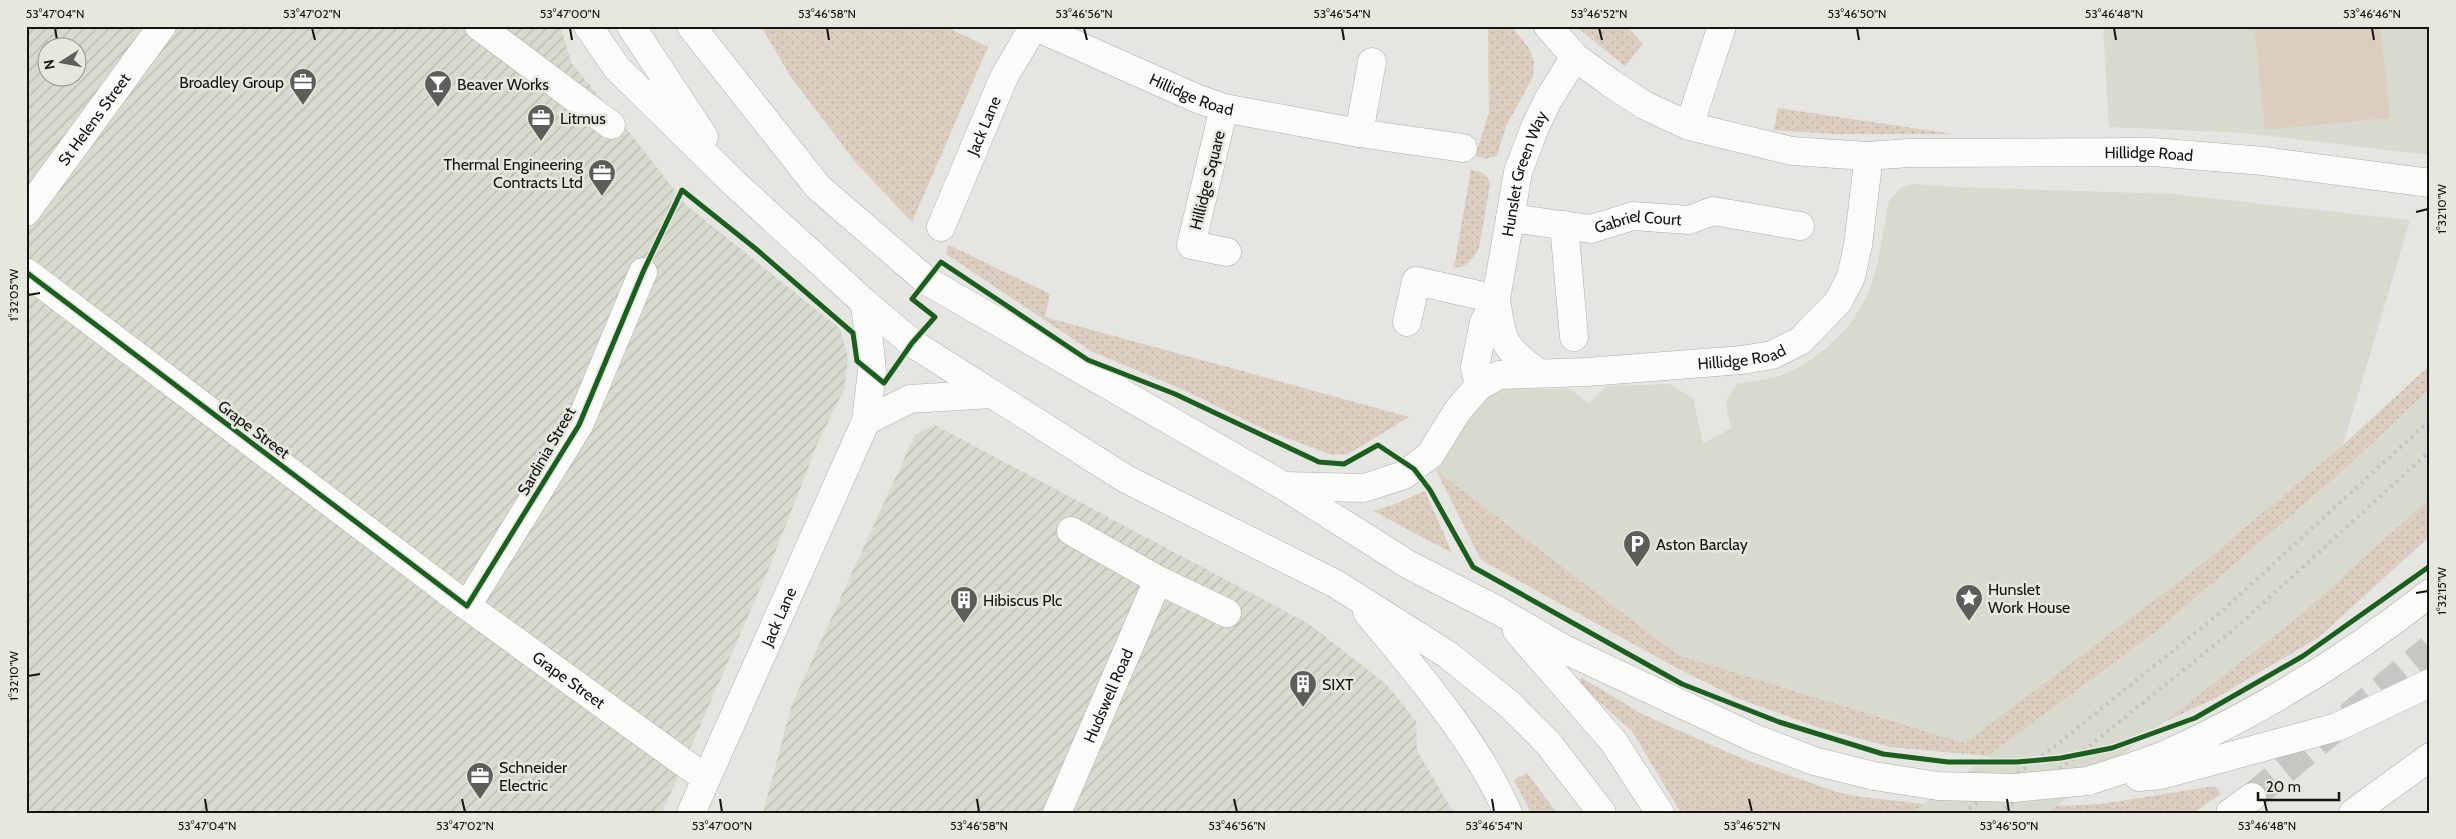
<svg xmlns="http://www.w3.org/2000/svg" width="2456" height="839" viewBox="0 0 2456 839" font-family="Cabin,sans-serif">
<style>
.built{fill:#d8dacf}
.industrial{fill:url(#industrial-furrows);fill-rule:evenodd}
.grass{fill:url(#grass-dots)}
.garden{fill:#dccdc1}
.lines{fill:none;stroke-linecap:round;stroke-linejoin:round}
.highway-tunnel{stroke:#c6c6c2;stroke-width:28;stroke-dasharray:28 14;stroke-linecap:butt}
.minor-casing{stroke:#adadaa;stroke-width:29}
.highway-casing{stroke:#adadaa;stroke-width:29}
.minor{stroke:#fbfbfa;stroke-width:28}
.highway{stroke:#fbfbfa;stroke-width:28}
.rail{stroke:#c2c2c2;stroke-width:4;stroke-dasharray:2.5 5;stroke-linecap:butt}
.highway-bridge-casing{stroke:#adadaa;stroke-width:29;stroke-linecap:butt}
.highway-bridge{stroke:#fbfbfa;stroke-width:28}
.cycleway-casing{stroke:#e6e7df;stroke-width:8}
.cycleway{stroke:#1b5e20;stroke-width:5}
.ticks{fill:none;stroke:#141411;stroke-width:2}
.labels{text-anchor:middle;stroke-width:5;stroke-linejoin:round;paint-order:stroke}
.poi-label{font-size:16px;fill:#141411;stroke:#e6e7df;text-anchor:start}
.street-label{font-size:16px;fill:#141411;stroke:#e6e7df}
.neatline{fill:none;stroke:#141411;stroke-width:2}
.ticks-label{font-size:12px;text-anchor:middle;fill:#141411}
</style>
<defs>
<pattern id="industrial-furrows" width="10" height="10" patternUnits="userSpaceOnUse" patternTransform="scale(1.25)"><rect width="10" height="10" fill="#d8dacf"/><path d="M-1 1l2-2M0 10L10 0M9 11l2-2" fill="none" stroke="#b8bab1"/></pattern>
<pattern id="grass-dots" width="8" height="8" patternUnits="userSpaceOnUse" patternTransform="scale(1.25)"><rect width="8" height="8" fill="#dccdc1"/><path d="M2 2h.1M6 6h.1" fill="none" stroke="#bcafa5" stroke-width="1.8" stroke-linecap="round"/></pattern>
</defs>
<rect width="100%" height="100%" fill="#e5e5e1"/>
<path class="built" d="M2103,26H2430V155L2245,133L2109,127Z
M1912,184L1955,187L2171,194L2410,220L2343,445L2192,572L2032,696L1966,743L1678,655L1436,470L1488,389H1570L1589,404L1606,386L1671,384L1693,399L1703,443L1732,428L1727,412V400L1736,384L1777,377L1802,366L1827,348L1849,326L1867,297L1877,266L1889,201L1899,189Z
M2430,388V498L2297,618L2048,813H1912L2158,630L2346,468Z"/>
<path class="industrial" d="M26,26H560L572,64L634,138L686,205L840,329L848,357L845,387L817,445L767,573L662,813H26ZM48,48H78V78H48Z
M935,425L1309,624L1386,684L1416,721L1417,751L1454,813H763L792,704L915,435Z"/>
<path class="grass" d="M761,26H944L988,47L912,222L857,164L790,76Z
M1488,26H1511L1529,48L1534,61L1533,77L1506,126L1497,156L1485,159L1475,156L1489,113Z
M1575,26H1626L1643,44L1625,66Z
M1778,108L1953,134H1833L1774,130Z
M1471,169C1482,173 1488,173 1490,185L1479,248C1473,259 1466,269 1454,267Z
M949,245L1050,294L1045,317L1409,417L1348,454L1332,455L1268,431L1184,390L1091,351L946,254Z
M2430,365V388L2346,468L2158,630L1988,756L1890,747L1817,727L1737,698L1675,667L1481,560L1436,470L1678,655L1965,743L2192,572L2343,445Z
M1425,491L1452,553L1373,511L1393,505Z
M2430,498V536L2318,638L2214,699L2164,722L2297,618Z
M1582,678L1642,714L1743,759L1837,792L1862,797L1924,804L1912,813H1681L1632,731L1578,683Z
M1527,773L1557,813H1531L1514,780Z
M2215,786L2221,794L2193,813H2048L2056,806L2100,804Z"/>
<path class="garden" d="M2254,26H2380L2390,118L2265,130Z"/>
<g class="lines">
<path class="highway-tunnel" d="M2252,797L2430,649"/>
<defs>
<g id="minor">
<path d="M479,26L611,125"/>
<path id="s1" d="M1034,26L1198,99L1224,108L1359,133L1463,148"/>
<path id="s2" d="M1548,26L1575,57L1609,82L1644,105L1689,126L1792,151L1867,156L1909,153L2153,152L2263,161L2430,183"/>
<path d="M1224,108L1191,245L1227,252"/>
<path d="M1689,126L1722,26"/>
<path d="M1359,133L1372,62"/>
<path id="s3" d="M26,212L162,26"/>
<path id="s4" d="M1510,218L1591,229L1633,216L1689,220L1713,211L1800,226"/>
<path d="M1564,225L1574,337"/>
<path id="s5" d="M941,227L1004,77L1034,26"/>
<path id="s6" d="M26,272L467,606L705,778"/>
<path d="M1496,299C1502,340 1503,348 1538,372"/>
<path d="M1407,322L1416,281L1496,299"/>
<path id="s7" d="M1479,386L1475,367L1484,322L1496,299L1518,172L1535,127L1548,100L1575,57"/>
<path d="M866,421L910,399L992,394"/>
<path id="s8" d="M1284,486L1364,488L1404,475L1430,455L1458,410L1479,386L1499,375L1587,372L1742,360L1772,355L1800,341L1838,302L1851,277L1858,245L1867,172V156"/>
<path d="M1071,531L1158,580L1227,613"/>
<path d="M467,606L579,425L643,272"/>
<path id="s9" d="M691,813L866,421L872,371L865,303"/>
<path id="s10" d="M1057,813L1158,580"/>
</g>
<path id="highway" d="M588,26L617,68L735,184L865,303L912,343L1126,479L1336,584L1448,655L1509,704L1548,743L1602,813
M631,26L704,137
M691,26L818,187L927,281L1284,486L1409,565L1497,610L1566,650L1754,738L1814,761L1874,776
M1367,612C1417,673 1476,740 1508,813
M1517,631L1613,741L1660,813
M2139,777L2161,775L2337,727L2430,683
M2088,781C2115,772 2144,764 2171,752C2263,710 2350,656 2430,593
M2230,813L2252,797
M2353,813L2430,757"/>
</defs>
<use href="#minor" class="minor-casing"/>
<use href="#highway" class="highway-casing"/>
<use href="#minor" class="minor"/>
<use href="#highway" class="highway"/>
<path class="rail" d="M1963,813L2055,746L2221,612L2430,420
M1999,813L2072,760L2238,626L2430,451"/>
<defs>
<path id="highway-bridge" d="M1874,776L1938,786L2014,788L2088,781"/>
</defs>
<use href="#highway-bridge" class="highway-bridge-casing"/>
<use href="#highway-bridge" class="highway-bridge"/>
<defs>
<path id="cycleway" d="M26,272L467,606L579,425L643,272L682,190L756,249L853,333L857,361L884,383L912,343L935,317L912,299L941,262L1088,360L1175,394L1319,462L1344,464L1378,445L1414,469L1430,490L1473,567L1682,684L1779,722L1883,754L1948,762H2017L2061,758L2112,748L2195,718L2303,656L2430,566"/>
</defs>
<use href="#cycleway" class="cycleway-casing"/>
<use href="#cycleway" class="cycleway"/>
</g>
<path class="ticks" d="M55,28L57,40M312,28L315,40M570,28L572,40M827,28L829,40M1084,28L1087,40M1342,28L1344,40M1599,28L1602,40M1857,28L1859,40M2114,28L2116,40M2372,28L2374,40M2416,212L2428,209M28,295L40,293M2416,593L2428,591M28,676L40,674M205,799L207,812M462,799L465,812M720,799L722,812M977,799L979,812M1234,799L1237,812M1492,799L1494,812M1749,799L1752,812M2007,799L2009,812M2264,799L2267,812"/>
<defs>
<symbol id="office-pin" viewBox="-11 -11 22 30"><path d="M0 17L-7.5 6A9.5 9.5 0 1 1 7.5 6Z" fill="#5d5d5a" stroke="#e6e7df"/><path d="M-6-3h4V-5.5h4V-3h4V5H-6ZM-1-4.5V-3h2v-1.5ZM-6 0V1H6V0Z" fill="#fff"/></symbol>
<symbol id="bar-pin" viewBox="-11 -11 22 30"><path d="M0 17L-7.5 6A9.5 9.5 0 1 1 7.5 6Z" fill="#5d5d5a" stroke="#e6e7df"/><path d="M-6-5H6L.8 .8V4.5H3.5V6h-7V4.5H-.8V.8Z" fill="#fff"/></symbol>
<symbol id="parking-pin" viewBox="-11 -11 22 30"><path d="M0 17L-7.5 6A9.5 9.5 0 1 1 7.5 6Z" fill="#5d5d5a" stroke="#e6e7df"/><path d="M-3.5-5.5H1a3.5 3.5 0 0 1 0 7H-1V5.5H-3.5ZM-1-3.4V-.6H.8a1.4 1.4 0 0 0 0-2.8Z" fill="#fff"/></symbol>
<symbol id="sight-pin" viewBox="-11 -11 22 30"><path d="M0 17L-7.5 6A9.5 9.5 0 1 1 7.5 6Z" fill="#5d5d5a" stroke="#e6e7df"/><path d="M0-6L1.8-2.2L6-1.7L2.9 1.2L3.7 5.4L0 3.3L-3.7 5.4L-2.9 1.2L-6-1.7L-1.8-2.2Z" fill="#fff"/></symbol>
<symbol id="building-pin" viewBox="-11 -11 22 30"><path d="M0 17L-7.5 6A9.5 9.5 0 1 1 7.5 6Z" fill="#5d5d5a" stroke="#e6e7df"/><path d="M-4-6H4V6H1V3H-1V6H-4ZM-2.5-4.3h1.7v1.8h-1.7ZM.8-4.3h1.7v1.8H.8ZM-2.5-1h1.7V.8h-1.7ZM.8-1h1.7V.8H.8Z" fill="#fff"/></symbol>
</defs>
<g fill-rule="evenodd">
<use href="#office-pin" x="287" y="66" width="32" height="43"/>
<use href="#bar-pin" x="422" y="68" width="32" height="43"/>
<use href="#office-pin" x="525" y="102" width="32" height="43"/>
<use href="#office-pin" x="586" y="157" width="32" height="43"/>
<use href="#parking-pin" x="1621" y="528" width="32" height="43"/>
<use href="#sight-pin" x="1953" y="582" width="32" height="43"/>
<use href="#building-pin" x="948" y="584" width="32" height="43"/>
<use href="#building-pin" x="1287" y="668" width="32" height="43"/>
<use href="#office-pin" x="464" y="760" width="32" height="43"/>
</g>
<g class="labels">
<g class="poi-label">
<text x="284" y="88" text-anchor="end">Broadley Group</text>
<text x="457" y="90">Beaver Works</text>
<text x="560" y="124">Litmus</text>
<text x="583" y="170" text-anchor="end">Thermal Engineering<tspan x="583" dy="18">Contracts Ltd</tspan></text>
<text x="1656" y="550">Aston Barclay</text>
<text x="1988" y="595">Hunslet<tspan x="1988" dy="18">Work House</tspan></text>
<text x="983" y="606">Hibiscus Plc</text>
<text x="1322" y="690">SIXT</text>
<text x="499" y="773">Schneider<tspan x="499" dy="18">Electric</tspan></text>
</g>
<g class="street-label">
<text dy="6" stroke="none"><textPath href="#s1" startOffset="172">Hillidge Road</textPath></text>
<text dy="6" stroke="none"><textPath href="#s3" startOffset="115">St Helens Street</textPath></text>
<text dy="6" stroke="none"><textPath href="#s5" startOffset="110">Jack Lane</textPath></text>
<text dy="6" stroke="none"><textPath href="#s2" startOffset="638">Hillidge Road</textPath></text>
<text dy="6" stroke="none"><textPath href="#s7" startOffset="220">Hunslet Green Way</textPath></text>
<text transform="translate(1207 180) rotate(-76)" y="6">Hillidge Square</text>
<text dy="6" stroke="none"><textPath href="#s4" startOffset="130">Gabriel Court</textPath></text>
<text dy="6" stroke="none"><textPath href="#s8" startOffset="506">Hillidge Road</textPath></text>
<text transform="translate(254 429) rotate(37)" y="6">Grape Street</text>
<text transform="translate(546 451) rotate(-60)" y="6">Sardinia Street</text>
<text dy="6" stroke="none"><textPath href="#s9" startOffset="215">Jack Lane</textPath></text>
<text dy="6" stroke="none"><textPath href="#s6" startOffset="679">Grape Street</textPath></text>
<text dy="6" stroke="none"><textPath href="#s10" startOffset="128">Hudswell Road</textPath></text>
</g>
</g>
<rect width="2456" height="839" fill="none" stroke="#e6e7df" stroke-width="55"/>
<g transform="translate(62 62) rotate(259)"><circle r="24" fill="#e6e7df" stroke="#92938d"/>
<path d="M0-4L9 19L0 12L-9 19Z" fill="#5d5d5a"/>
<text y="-8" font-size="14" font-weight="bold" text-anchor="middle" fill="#141411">N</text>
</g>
<path d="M2258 792v8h81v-8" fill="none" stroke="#141411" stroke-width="2.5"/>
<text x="2266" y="792" font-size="15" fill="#141411" stroke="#e6e7df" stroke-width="4" paint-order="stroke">20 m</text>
<rect x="28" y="28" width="2400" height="784" class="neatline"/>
<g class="ticks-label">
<text x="55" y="18">53°47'04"N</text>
<text x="312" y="18">53°47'02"N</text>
<text x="570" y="18">53°47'00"N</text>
<text x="827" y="18">53°46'58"N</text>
<text x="1084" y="18">53°46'56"N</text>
<text x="1342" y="18">53°46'54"N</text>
<text x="1599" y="18">53°46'52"N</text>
<text x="1857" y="18">53°46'50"N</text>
<text x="2114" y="18">53°46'48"N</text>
<text x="2372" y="18">53°46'46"N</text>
<text transform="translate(2442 209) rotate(-90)" y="4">1°32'10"W</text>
<text transform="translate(14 295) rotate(-90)" y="4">1°32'05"W</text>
<text transform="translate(2442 591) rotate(-90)" y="4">1°32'15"W</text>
<text transform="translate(14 676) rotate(-90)" y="4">1°32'10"W</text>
<text x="207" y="830">53°47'04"N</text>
<text x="465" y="830">53°47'02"N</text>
<text x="722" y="830">53°47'00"N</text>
<text x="979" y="830">53°46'58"N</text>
<text x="1237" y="830">53°46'56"N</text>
<text x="1494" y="830">53°46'54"N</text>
<text x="1752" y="830">53°46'52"N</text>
<text x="2009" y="830">53°46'50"N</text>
<text x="2267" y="830">53°46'48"N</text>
</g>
</svg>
